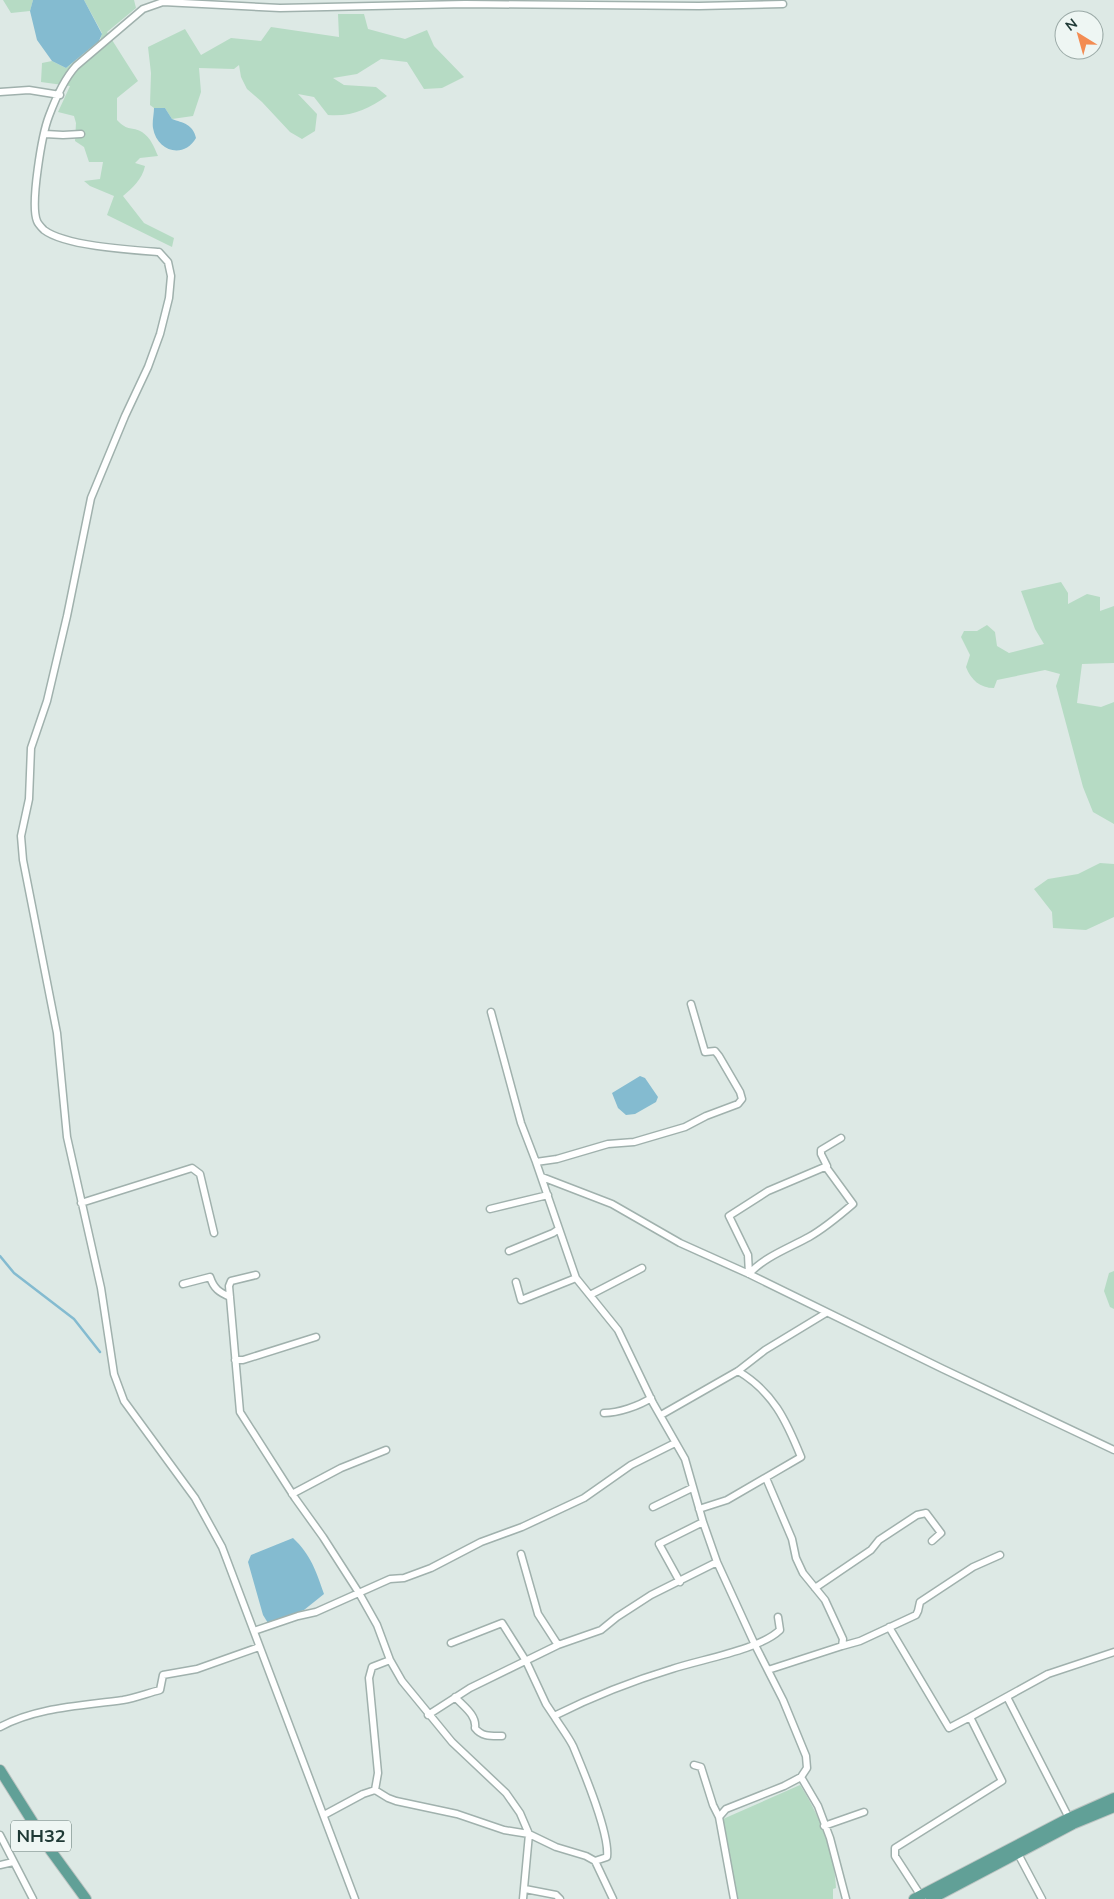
<svg xmlns="http://www.w3.org/2000/svg" width="1114" height="1899" viewBox="0 0 1114 1899" font-family="Mulish,sans-serif">
<style>
.green{fill:#b6dbc4}
.water{fill:#84bbd0}
.lines{fill:none;stroke-linecap:round;stroke-linejoin:round}
.stream{stroke:#84bbd0;stroke-width:2.5}
.minor-casing{stroke:#a0b1ad;stroke-width:9}
.primary-casing{stroke:#bcc4c2;stroke-width:12}
.minor{stroke:#fff;stroke-width:6}
.primary{stroke:#61a097;stroke-width:10}
.labels{text-anchor:middle;stroke-width:4;stroke-linejoin:round;paint-order:stroke}
.shield{fill:#eef6f3;stroke:#5d726e;stroke-width:1}
.shield-label{font-size:18px;font-weight:bold;fill:#1f3935}
</style>
<rect width="100%" height="100%" fill="#dde9e5"/>
<path class="green" d="M3,0H33L30,11L11,13Z
M84,0H134L136,8L107,32L138,81L117,98V120C128,132 132,126 142,132C151,138 154,147 158,156L140,158L135,163L145,166C142,180 132,188 123,196L144,223L174,238L172,247L107,215L114,196L90,186L84,181L100,179L103,162H89L84,147L75,141L76,123L74,116L58,112L70,86L41,82L42,63L52,61L66,68L100,41L102,33Z
M338,14H364L368,29L405,39L427,30L434,46L464,77L442,88L424,89L407,62L381,59L357,74L333,78L344,85L376,87L387,96C368,109 352,117 328,115L314,97L298,94L317,114L315,131L302,139L290,132L262,102L247,89L241,77L239,65L234,69L199,68L201,92L193,116L172,119L165,108H154L150,105L151,73L148,47L185,29L201,55L231,38L261,41L271,27L339,37Z
M1061,582L1068,593V604L1087,594L1100,597V611L1114,606V663L1082,664L1077,703L1101,707L1114,702V824L1093,812L1083,787L1056,686L1060,674L1045,670L997,680L994,688C980,688 971,680 966,667L970,655L961,637L964,631H977L987,625L995,632L997,646L1009,653L1044,644L1035,629L1021,591Z
M1100,863L1114,864V917L1086,930L1053,928L1052,912L1034,889L1048,879L1078,874Z
M1114,1271V1309L1110,1307L1104,1291L1109,1273Z
M800,1785C819,1814 835,1853 836,1888L833,1889V1899H738L723,1819Z"/>
<path class="water" d="M33,0H84L102,34L99,41L66,68L52,61L37,40L30,11Z
M154,108H165L172,119C183,123 193,124 196,138C184,159 157,152 153,128C152,122 154,114 154,108Z
M640,1076L645,1078L658,1097L656,1102L635,1114L626,1115L618,1108L612,1093Z
M293,1538C311,1555 316,1571 324,1594L304,1610L268,1623L263,1615L248,1562L251,1555Z"/>
<g class="lines">
<path class="stream" d="M0,1256L14,1273L74,1319L100,1352"/>
<defs>
<path id="minor" d="M0,92L29,90L60,95
M45,134L63,135L81,134
M491,1012L521,1123L536,1162L576,1278L618,1330L653,1403L685,1459L703,1522L717,1562L755,1645L783,1700L806,1756L807,1768L801,1777L784,1786L726,1809L719,1817L734,1899
M536,1162L557,1159L608,1144L634,1142L685,1127L706,1116L738,1104L742,1099L740,1092L719,1056L715,1051L705,1052L691,1004
M542,1177L612,1204L680,1243L749,1274L943,1369L1114,1450
M81,1203L192,1168L200,1174L214,1233
M490,1209L548,1195
M509,1251L553,1233L559,1229
M749,1274L748,1255L729,1216L768,1191L827,1166L821,1154V1150L841,1138
M749,1274C764,1257 789,1248 809,1237C825,1228 839,1216 853,1204L826,1167
M256,1275L231,1281L229,1286L240,1412L295,1498L323,1537L359,1593L377,1625L390,1660L402,1681L452,1742L506,1793L520,1813L529,1834L523,1899
M516,1282L521,1300L576,1278
M183,1284L210,1277C214,1289 219,1292 230,1297
M590,1295L642,1268
M235,1360H243L316,1337
M604,1413C618,1413 639,1406 651,1398
M661,1415L738,1371L765,1350L826,1313
M766,1478L792,1539L796,1558L803,1573L825,1600L843,1639L842,1646L768,1670
M292,1494L341,1468L386,1450
M653,1507L692,1488
M699,1509L727,1500L801,1457C786,1420 773,1392 738,1371
M521,1554L538,1614L558,1645
M680,1582L659,1544L703,1522
M815,1588L871,1550L879,1540L917,1515L926,1513L941,1533L932,1541
M889,1627L949,1728L970,1717
M254,1631L298,1616L316,1612L390,1579L404,1578L431,1568L481,1542L522,1527L584,1498L631,1465L675,1443
M451,1643L502,1623L526,1661L546,1704L554,1716
M842,1646L860,1641L916,1615L918,1611L920,1602L973,1567L1000,1555
M455,1697C463,1706 477,1715 475,1728C482,1737 491,1736 502,1736
M1007,1697L1070,1820
M428,1715L470,1688L558,1645L601,1630L617,1617L651,1595L717,1562
M0,1727C38,1707 81,1706 123,1700C135,1698 148,1693 160,1690L163,1675L197,1669L259,1647
M694,1765L701,1767L713,1805L719,1817
M801,1777L818,1806L830,1838L846,1899
M375,1790L378,1773L369,1678L372,1667L390,1660
M324,1815L363,1794L375,1790L388,1798L396,1801L457,1814L504,1830L529,1834L556,1847L586,1856L595,1861L613,1899
M824,1826L864,1812
M0,1835L33,1899
M1016,1850L1042,1899
M595,1861L607,1857C610,1833 583,1770 573,1746C568,1736 560,1726 554,1716C592,1697 632,1681 672,1669C702,1659 759,1650 780,1630L778,1617
M0,1865L13,1862
M525,1889L556,1895L560,1899
M921,1896L895,1856V1848L1002,1781L970,1717L1048,1674L1114,1652
M355,1899L222,1547L195,1498L124,1401L114,1374L101,1288L67,1137L57,1033L23,860L21,836L29,799L31,748L47,701L67,616L91,498L125,416L148,367L160,334L169,298L171,276L168,262L159,252C131,250 65,246 44,230C42,228 38,224 37,221C30,204 42,134 49,116C55,100 65,78 76,66L143,9L163,2L280,8L465,4L699,6L783,4"/>
<path id="primary" d="M0,1770L51,1851L86,1899
M914,1899L1069,1818L1114,1798
M931,1899L1073,1824L1114,1807"/>
</defs>
<use href="#minor" class="minor-casing"/>
<use href="#primary" class="primary-casing"/>
<use href="#minor" class="minor"/>
<use href="#primary" class="primary"/>
</g>
<g class="labels">
<rect class="shield" x="11" y="1820.5" width="60" height="31" rx="4"/>
<g class="shield-label">
<text x="41" y="1842">NH32</text>
</g>
</g>
<g transform="translate(1079 35) rotate(323)"><circle r="24" fill="#eef6f3" stroke="#9baaa7"/>
<path d="M0-4L9 19L0 12L-9 19Z" fill="#f38c52"/>
<text y="-8" font-size="14" font-weight="bold" text-anchor="middle" fill="#1f3935">N</text>
</g>
</svg>
